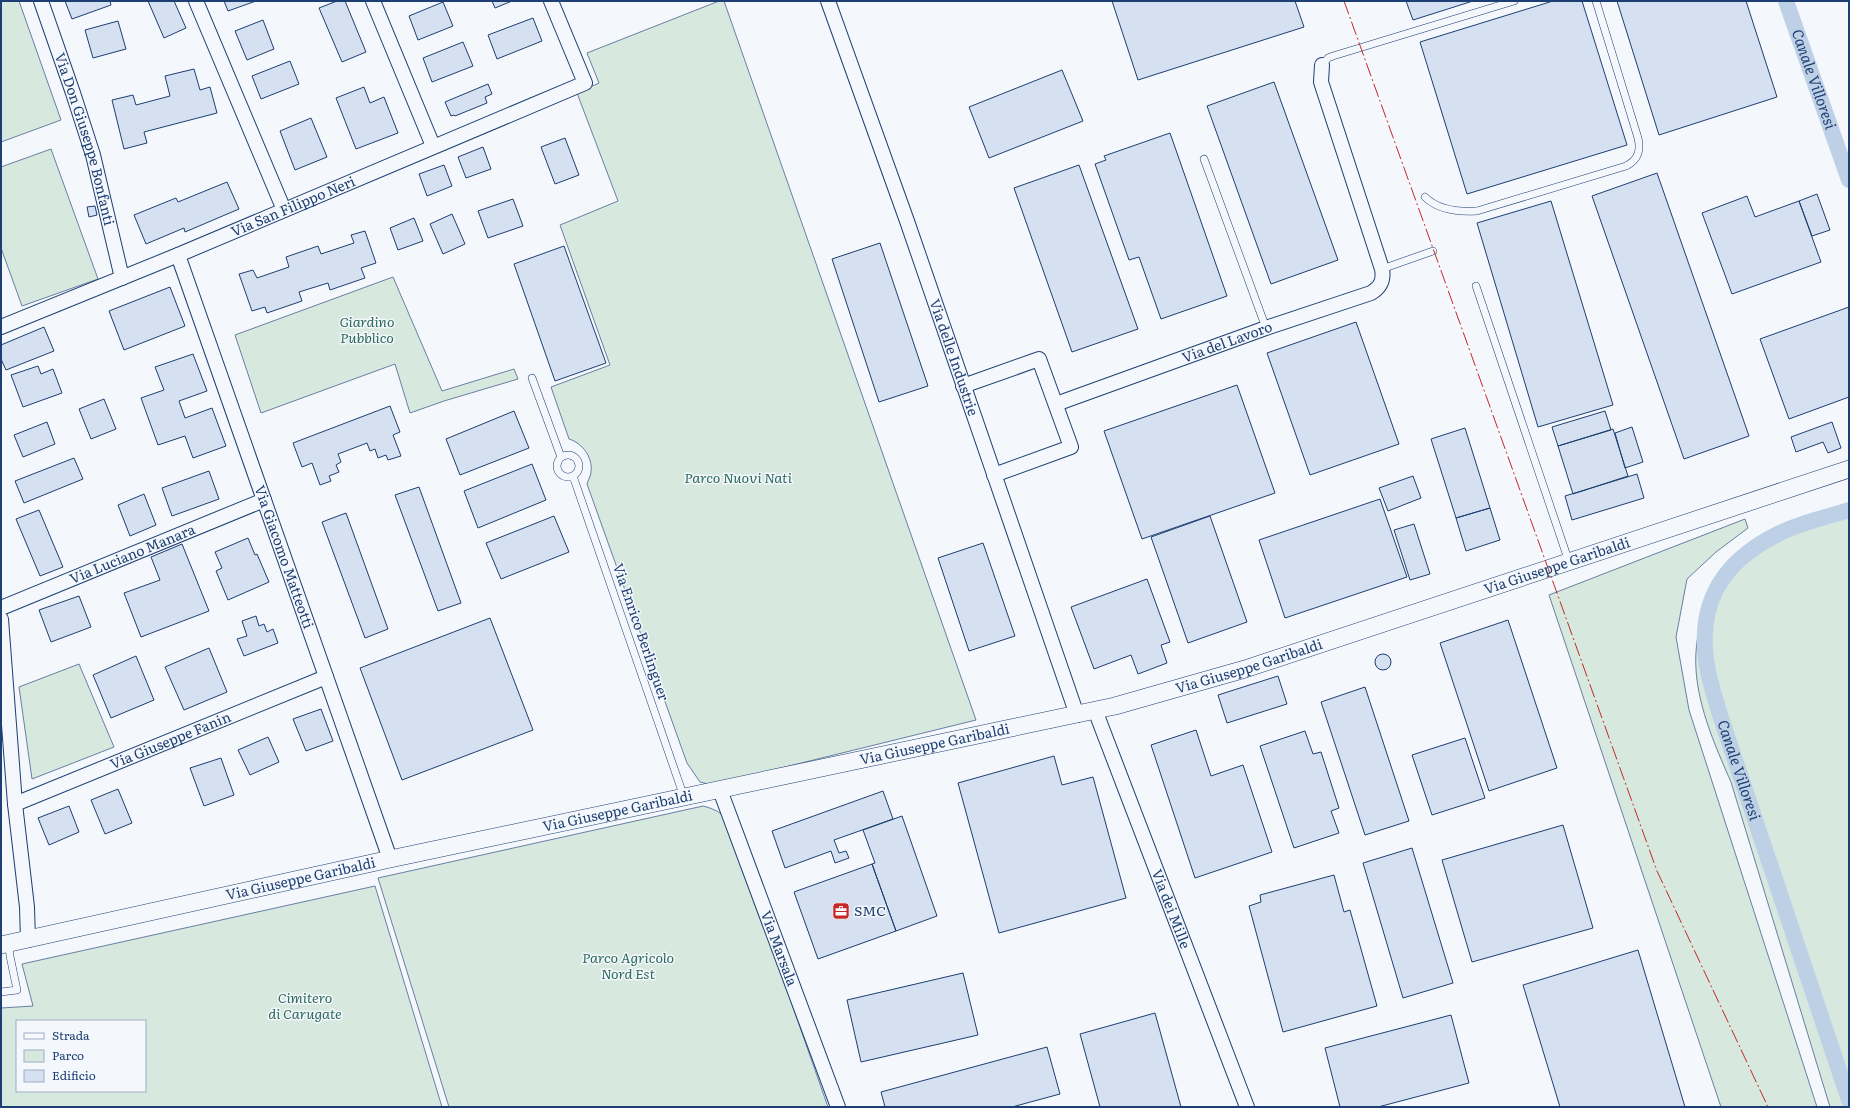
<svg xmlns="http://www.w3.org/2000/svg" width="1850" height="1108" viewBox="0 0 1850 1108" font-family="Literata,serif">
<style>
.green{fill:#d7e8df;stroke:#687fa3;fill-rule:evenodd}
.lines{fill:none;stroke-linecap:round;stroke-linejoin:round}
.canal{stroke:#bed0e5;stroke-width:16}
.building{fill:#d5e0f0;stroke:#1d3f73}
.service-casing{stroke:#1d3f73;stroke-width:8}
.minor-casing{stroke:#1d3f73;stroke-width:16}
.tertiary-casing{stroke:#1d3f73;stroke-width:18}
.service{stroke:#f4f7fb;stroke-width:7}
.minor{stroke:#f4f7fb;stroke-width:14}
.tertiary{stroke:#f4f7fb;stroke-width:17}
.power{stroke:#c62828;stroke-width:1;stroke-dasharray:14 3 2 3;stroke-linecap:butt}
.labels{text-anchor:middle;stroke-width:3;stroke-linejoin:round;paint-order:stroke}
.street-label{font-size:14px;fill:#1d3f73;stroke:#f4f7fb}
.park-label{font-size:14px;font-style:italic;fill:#2c6c60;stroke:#f4f7fb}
.poi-label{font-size:14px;fill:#1d3f73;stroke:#f4f7fb;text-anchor:start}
.water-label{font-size:15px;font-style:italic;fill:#1d3f73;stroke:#f4f7fb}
</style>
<rect width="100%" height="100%" fill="#f4f7fb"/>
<path class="green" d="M1,1H19L61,120L1,142Z
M719,1H724L976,720L712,785L700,782L687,763L587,484C588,480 591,476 591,472C593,457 582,443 569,439L551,387L610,365L560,225L618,201L577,93L599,83L587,53Z
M51,149L98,279L22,306L1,248V167Z
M393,277L442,391L514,369L518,379L444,401L410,413L395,364L261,413L235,335Z
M1849,513V1107H1830L1731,782C1705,723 1678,661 1711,599C1717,587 1725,573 1735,564C1761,542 1817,526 1849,513Z
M1745,519L1748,528L1716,552L1687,579L1676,637L1689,710L1817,1107H1721L1549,595Z
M79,664L114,747L32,779L19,687Z
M703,806C714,809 722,812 728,822L828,1107H449L378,878Z
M375,886L442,1107H1V1008L33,1006L22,964ZM17,1021H145V1091H17Z"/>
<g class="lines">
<g class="canal">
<path id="s1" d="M1786,1L1849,180"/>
<path id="s2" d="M1849,510C1827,517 1800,523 1780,533C1720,562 1695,606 1708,671C1711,686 1716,701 1720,715L1849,1100"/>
</g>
</g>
<path class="building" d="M65,1H110L111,5L72,19Z
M148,1H174L186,28L164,38Z
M224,1H256L228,11Z
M337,1H345L366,52L342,62L319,8Z
M492,1H512L495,8Z
M1112,1H1295L1304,27L1138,80Z
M1406,1H1473L1413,20Z
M1553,1H1582L1627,145L1467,194L1420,42Z
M1617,1H1746L1777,97L1659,135Z
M443,2L453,26L418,40L409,16Z
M533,18L542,41L497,59L488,35Z
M263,20L274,49L247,60L235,31Z
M118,21L126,49L93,58L85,30Z
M463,42L473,66L432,82L423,58Z
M290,61L299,84L261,99L252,76Z
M194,69L200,90L210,87L217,113L144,132L147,143L124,149L112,100L133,95L136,105L170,96L165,76Z
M1062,70L1083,121L989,158L969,107Z
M1274,82L1338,260L1271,284L1207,106Z
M488,84L492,94L485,97L487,103L455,116L454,115L451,116L445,102Z
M364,87L370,103L384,97L398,133L356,149L336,98Z
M311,118L327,157L295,170L280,131Z
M1170,133L1227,296L1161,319L1139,257L1129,260L1095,164L1106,160L1104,156Z
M565,138L579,175L555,184L541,147Z
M483,147L491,169L466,178L458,157Z
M444,165L452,186L427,196L419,174Z
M1079,165L1138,329L1072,352L1014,188Z
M1657,173L1749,436L1684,459L1592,196Z
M227,182L239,209L185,232L184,228L146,244L134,215L176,198L178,202Z
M1817,194L1830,230L1812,236L1799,201Z
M1747,196L1755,217L1799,201L1821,262L1732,294L1702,213Z
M513,199L523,226L488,238L478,211Z
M1551,201L1613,405L1538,427L1477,223Z
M95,206L97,215L89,217L87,207Z
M452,214L465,244L443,254L430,224Z
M414,218L423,241L398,250L390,228Z
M365,231L376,263L361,268L365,278L330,290L328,283L299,292L302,301L267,313L265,307L252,311L239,274L253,270L257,278L289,267L286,257L318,246L321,254L354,243L351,235Z
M880,243L928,386L879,402L832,259Z
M564,246L606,363L555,381L514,264Z
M170,287L185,326L124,350L109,311Z
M1849,307V397L1789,419L1760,339Z
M1356,322L1399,444L1310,475L1267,353Z
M44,327L54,351L6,370L1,359V345Z
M193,354L207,391L179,401L185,418L212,408L226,446L193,458L185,436L158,445L141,398L164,390L155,367Z
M38,366L41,374L53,369L62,393L23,407L11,375Z
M1237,385L1275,493L1142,539L1104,431Z
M104,399L116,429L91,439L79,409Z
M390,406L400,432L393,435L401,456L388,460L386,455L378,458L375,449L370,451L367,443L338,454L341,462L336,465L339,472L329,476L331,481L320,485L312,463L302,467L293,443Z
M514,411L529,448L460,475L446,439Z
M1605,411L1611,430L1558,446L1552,427Z
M47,422L55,444L23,457L14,435Z
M1832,422L1841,448L1828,453L1823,442L1796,452L1791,437Z
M1632,427L1643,462L1625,468L1615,433Z
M1465,428L1490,508L1456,518L1431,439Z
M1613,429L1628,476L1573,494L1558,446Z
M74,458L83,479L24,503L15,481Z
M532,464L546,500L478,528L464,491Z
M209,471L219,499L172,516L162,488Z
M1637,474L1644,498L1572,520L1565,496Z
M1413,476L1421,498L1388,511L1379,488Z
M419,487L461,603L438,611L395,495Z
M144,494L156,525L130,536L118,505Z
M1380,499L1407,577L1285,618L1259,540Z
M1490,508L1500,540L1466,551L1456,518Z
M39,510L63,567L40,576L16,519Z
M346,513L388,629L365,638L322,522Z
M554,516L569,552L501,579L486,543Z
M1210,516L1247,622L1188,643L1151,537Z
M1414,524L1430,574L1410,580L1394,530Z
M248,538L255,555L257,554L269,582L228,600L216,571L222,568L215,552Z
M983,543L1015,636L969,651L938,558Z
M182,544L209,611L141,637L124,593L160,580L151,557Z
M1147,579L1170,642L1161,645L1167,663L1138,674L1131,655L1094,669L1071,607Z
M79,596L91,627L51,642L39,610Z
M256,616L259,626L264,624L267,632L273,629L278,643L244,656L237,639L247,636L242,621Z
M490,618L533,730L402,780L360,668Z
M1508,620L1557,768L1489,791L1440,643Z
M209,648L227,692L184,710L165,667Z
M1375 662a8 8 0 1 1 16 0a8 8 0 1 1-16 0Z
M136,656L154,700L111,718L93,675Z
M1278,676L1287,704L1227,723L1218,695Z
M1365,687L1409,821L1365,835L1321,702Z
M321,709L333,741L306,751L293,719Z
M1196,730L1211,776L1243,765L1272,852L1195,878L1151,745Z
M1305,731L1313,754L1321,752L1339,808L1331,811L1339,833L1294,848L1260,746Z
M268,737L279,762L250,775L238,750Z
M1465,738L1485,798L1432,815L1412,755Z
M1054,756L1062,785L1093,777L1126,898L999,933L958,783Z
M221,758L234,795L204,806L190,768Z
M118,789L132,823L105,834L91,800Z
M883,791L893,819L834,840L839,853L846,851L849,858L835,863L831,851L785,868L772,831Z
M69,806L79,832L49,845L38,818Z
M902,816L937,916L896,931L872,864L875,863L863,830Z
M1563,825L1593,928L1472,962L1442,860Z
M1412,848L1453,983L1403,998L1363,863Z
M872,864L896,931L818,959L794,892Z
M1334,875L1344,912L1350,910L1377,1006L1283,1032L1249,906L1261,902L1260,895Z
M1638,950L1685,1107H1560L1523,985Z
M963,973L978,1035L861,1062L847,1000Z
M1155,1013L1181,1107H1100L1080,1034Z
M1451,1015L1469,1083L1378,1107H1340L1325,1048Z
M1047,1047L1060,1094L1012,1107H885L881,1092Z"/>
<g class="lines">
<defs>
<path id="service" d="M1322,65L1328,58L1333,56L1514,1
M1204,159L1266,328
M1425,197C1438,210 1460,212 1477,211L1626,166C1638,160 1641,151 1638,138L1596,1
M1382,269L1433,251
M1476,286L1569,562
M532,378L561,457
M557 466a11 11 0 1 1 22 0a11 11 0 1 1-22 0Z
M573,476L684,797
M1,992L17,990L10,956L9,945"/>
<g id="minor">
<path id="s3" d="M41,1L73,93L93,155L122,278"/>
<path d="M196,1L284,210"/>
<path d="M373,1L433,146"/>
<path id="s4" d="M828,1L907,221L1077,715"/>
<path id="s5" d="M178,255L390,859"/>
<path id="s6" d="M1,327L178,255L585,83L551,1"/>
<path d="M963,386L1039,359L1071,447L994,475"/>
<path id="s7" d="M1056,404L1266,328L1371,293C1381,287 1384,280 1382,269L1321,82L1322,65"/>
<path id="s8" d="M1,608L264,500"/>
<path d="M1,619L15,804L27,907L28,940"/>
<path id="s9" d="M1095,710L1247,1107"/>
<path id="s10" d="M720,790L838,1107"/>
<path id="s11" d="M15,804L326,677"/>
</g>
<g id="tertiary">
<path id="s12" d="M1,945L390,859L1115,706L1245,669L1849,469"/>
</g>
</defs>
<use href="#service" class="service-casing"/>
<use href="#minor" class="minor-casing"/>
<use href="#tertiary" class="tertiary-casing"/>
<use href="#service" class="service"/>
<use href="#minor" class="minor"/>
<use href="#tertiary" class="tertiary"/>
<path class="power" d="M1344,1L1657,871L1768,1107"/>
</g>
<defs>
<symbol id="office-square" viewBox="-11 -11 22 22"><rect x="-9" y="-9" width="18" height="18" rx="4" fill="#c62828" stroke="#f4f7fb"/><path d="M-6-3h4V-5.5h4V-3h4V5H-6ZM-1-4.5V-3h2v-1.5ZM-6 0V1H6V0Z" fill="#fff"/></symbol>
</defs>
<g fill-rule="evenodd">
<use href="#office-square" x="831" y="901" width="20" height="20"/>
</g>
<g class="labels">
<g class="street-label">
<text dy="5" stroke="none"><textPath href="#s3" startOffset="145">Via Don Giuseppe Bonfanti</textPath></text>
<text dy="5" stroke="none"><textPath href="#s6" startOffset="316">Via San Filippo Neri</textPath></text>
<text dy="5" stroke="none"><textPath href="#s7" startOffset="182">Via del Lavoro</textPath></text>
<text dy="5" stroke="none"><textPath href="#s4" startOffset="378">Via delle Industrie</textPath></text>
<text dy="5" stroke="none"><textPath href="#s8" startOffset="142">Via Luciano Manara</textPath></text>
<text dy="5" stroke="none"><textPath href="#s5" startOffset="320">Via Giacomo Matteotti</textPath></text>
<text dy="5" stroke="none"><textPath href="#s12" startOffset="1603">Via Giuseppe Garibaldi</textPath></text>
<text transform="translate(641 632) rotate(71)" y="5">Via Enrico Berlinguer</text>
<text dy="5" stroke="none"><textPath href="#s12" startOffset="1279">Via Giuseppe Garibaldi</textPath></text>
<text dy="5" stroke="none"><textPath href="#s11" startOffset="168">Via Giuseppe Fanin</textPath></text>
<text dy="5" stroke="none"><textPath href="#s12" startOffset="955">Via Giuseppe Garibaldi</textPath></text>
<text dy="5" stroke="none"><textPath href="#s12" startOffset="631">Via Giuseppe Garibaldi</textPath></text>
<text dy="5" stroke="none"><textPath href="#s12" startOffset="307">Via Giuseppe Garibaldi</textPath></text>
<text dy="5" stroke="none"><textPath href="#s9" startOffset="213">Via dei Mille</textPath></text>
<text dy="5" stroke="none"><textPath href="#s10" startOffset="169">Via Marsala</textPath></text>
</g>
<g class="park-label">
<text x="367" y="327">Giardino<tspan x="367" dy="16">Pubblico</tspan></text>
<text x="738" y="483">Parco Nuovi Nati</text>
<text x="628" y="963">Parco Agricolo<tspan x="628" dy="16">Nord Est</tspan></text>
<text x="305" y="1003">Cimitero<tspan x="305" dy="16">di Carugate</tspan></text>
</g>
<g class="poi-label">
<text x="854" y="916">SMC</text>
</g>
<g class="water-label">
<text dy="5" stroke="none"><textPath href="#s1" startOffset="83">Canale Villoresi</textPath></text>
<text dy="5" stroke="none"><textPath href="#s2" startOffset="347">Canale Villoresi</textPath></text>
</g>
</g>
<rect width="1850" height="1108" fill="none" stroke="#1d3f73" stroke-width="4"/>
<rect x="16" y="1020" width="130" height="72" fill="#f4f7fb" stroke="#9eadc5"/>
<rect x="24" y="1033" width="20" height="6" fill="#f4f7fb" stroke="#9eadc5"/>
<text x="52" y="1040" font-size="12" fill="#1d3f73">Strada</text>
<rect x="24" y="1050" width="20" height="12" fill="#d7e8df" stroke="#9eadc5"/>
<text x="52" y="1060" font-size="12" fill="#1d3f73">Parco</text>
<rect x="24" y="1070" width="20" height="12" fill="#d5e0f0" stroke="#9eadc5"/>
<text x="52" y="1080" font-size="12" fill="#1d3f73">Edificio</text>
</svg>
